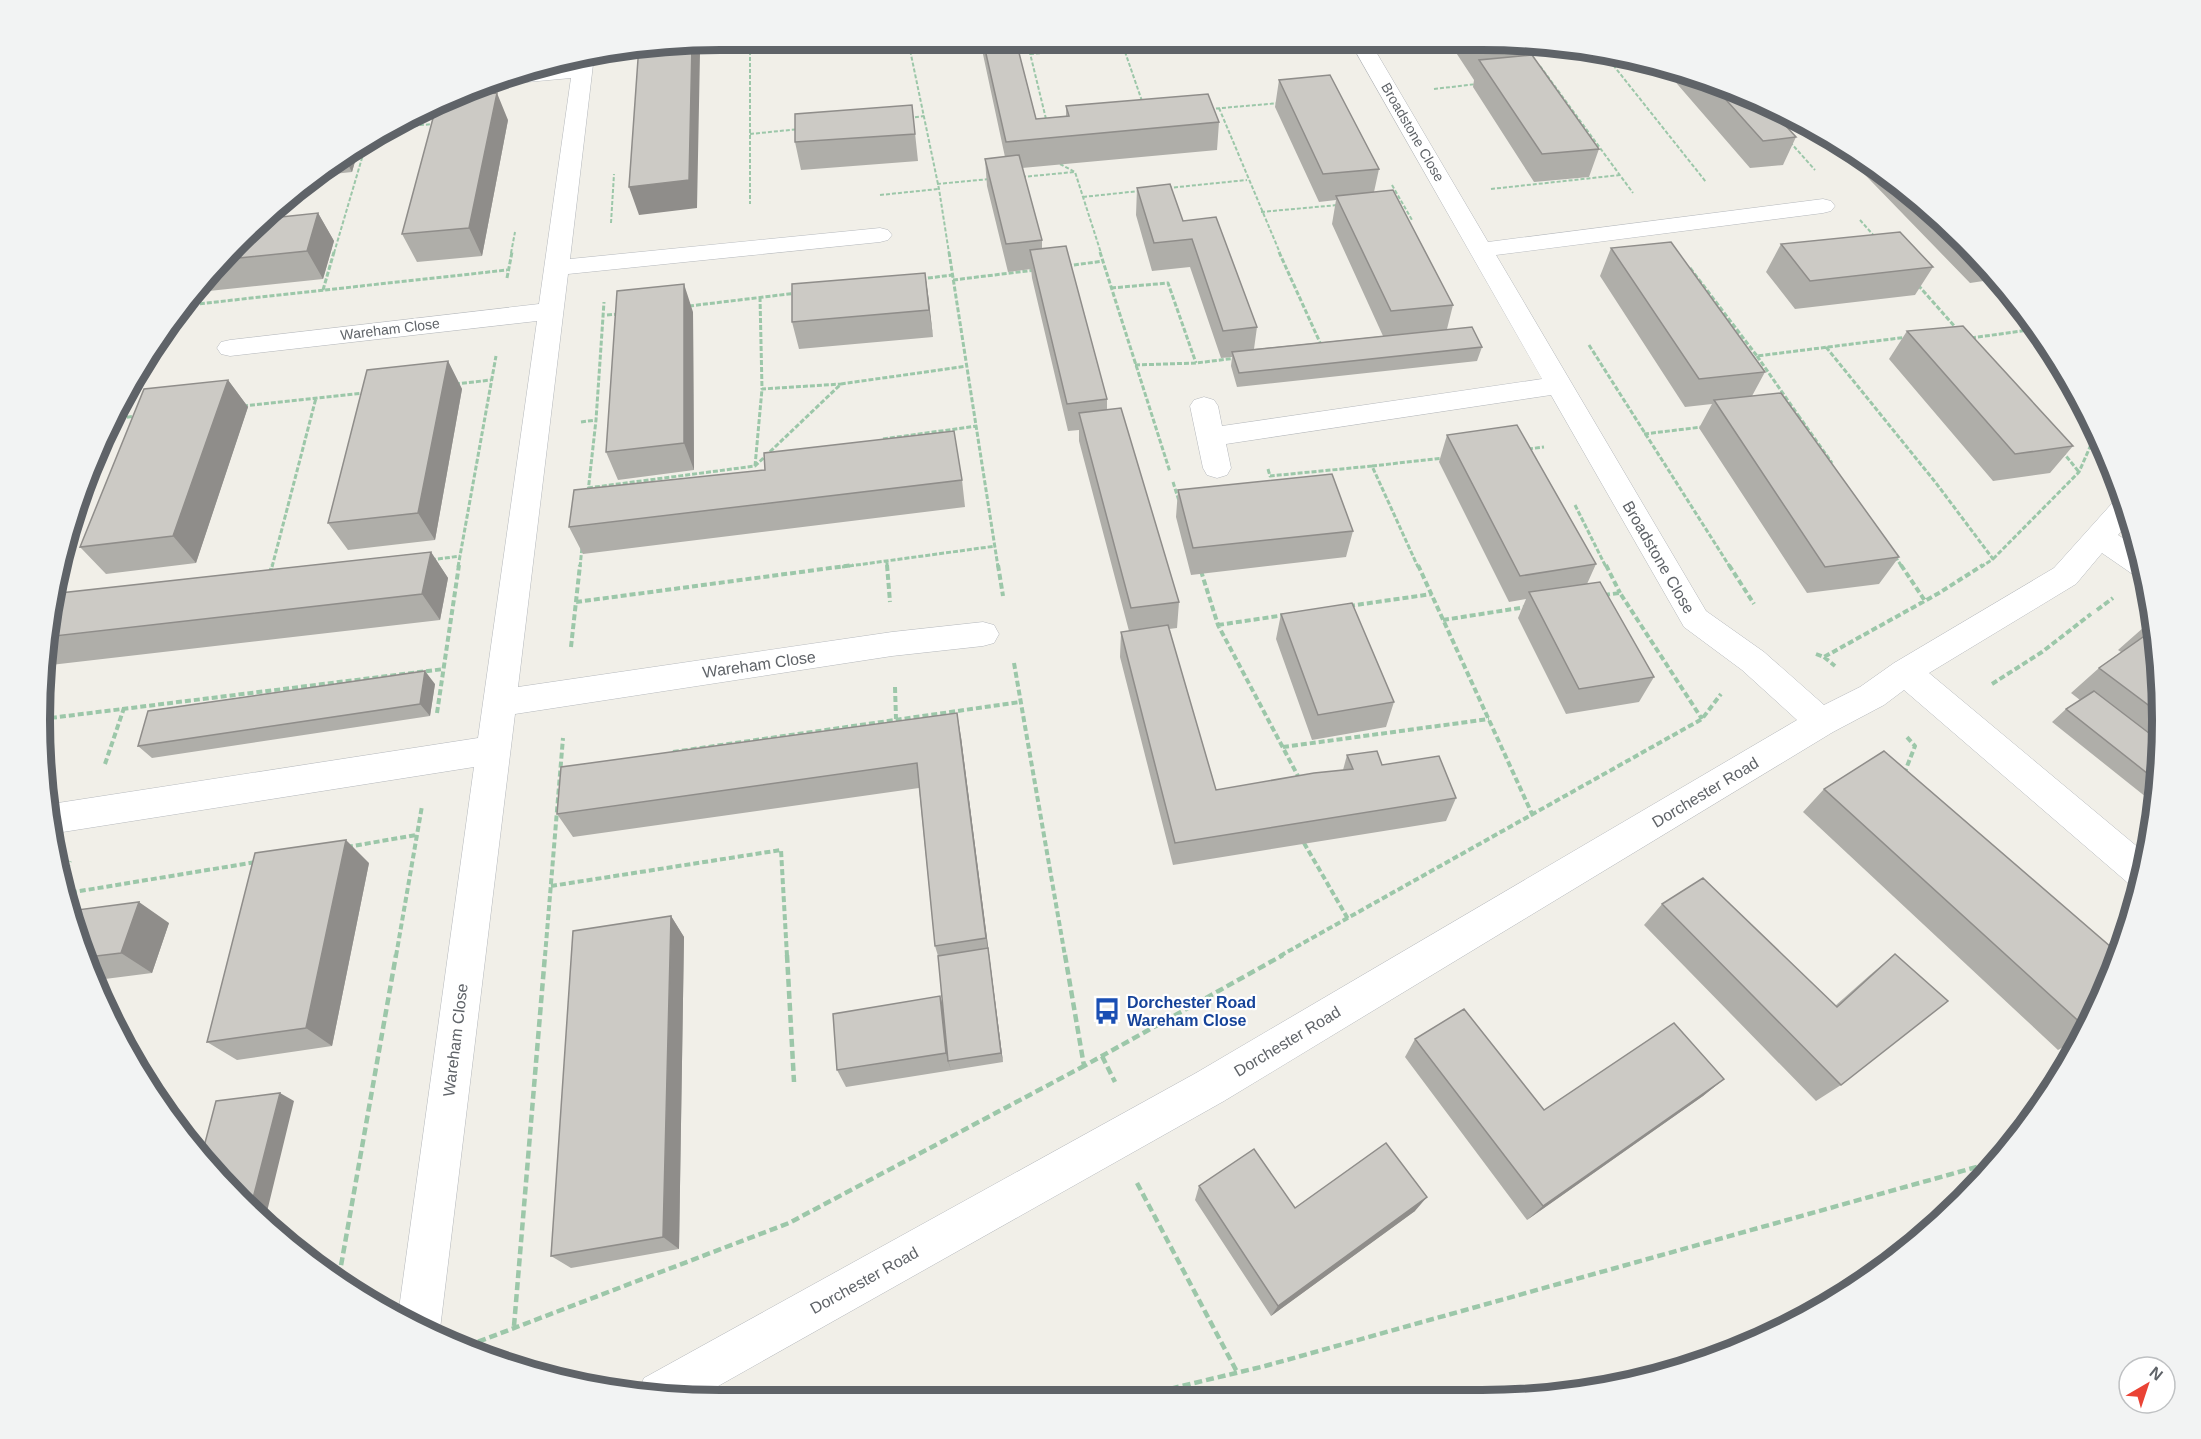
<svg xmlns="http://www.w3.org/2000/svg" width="2201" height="1439" viewBox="0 0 2201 1439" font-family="Arial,sans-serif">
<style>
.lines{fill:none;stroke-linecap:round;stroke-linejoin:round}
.street-casing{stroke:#b5b8bc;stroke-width:1}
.path-far3{stroke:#9cc7a9;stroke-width:2;stroke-dasharray:4 2;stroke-linecap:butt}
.path-far2{stroke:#9cc7a9;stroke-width:3;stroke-dasharray:5 2;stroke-linecap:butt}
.path-far1{stroke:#9cc7a9;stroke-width:4;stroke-dasharray:6 3;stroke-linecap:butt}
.path{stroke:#9cc7a9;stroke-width:4.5;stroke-dasharray:8 4;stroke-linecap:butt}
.street{fill:#fff;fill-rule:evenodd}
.wall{fill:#afaea9}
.shaded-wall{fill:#8f8d8a}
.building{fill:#cccac5;stroke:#8f8d8a;stroke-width:1.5}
.labels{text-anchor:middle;stroke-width:4.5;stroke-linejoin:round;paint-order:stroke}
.far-street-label{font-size:14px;fill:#5f6368;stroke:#fff}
.street-label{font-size:16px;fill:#5f6368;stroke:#fff}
.transit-label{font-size:16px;font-weight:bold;fill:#164399;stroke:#fff;text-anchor:start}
.rim{fill:none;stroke:#5f6368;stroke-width:8}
</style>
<rect width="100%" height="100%" fill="#f1efe8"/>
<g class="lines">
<defs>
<path id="street" d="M1352,45H1372L1488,242L1823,199L1831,201L1835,206L1831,211L1823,213L1496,255L1706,611L1764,652L1824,705L1860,687L1894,663L2054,568L2115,500L2122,498L2130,520L2118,535L2140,549L2144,576L2131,573L2102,553L2076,584L1929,673L2146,854L2138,887L2128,883L1904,690L1884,705L1833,732L1224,1101L704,1394H637L644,1378L1196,1073L1797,720L1742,670L1684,627L1551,395L1226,444L1231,468L1227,475L1217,478L1207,475L1203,468L1190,406L1194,400L1204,397L1214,400L1218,406L1222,426L1542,379Z
M593,54L594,56L570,259L880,228L888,230L892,235L888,240L880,242L568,274L518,687L892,632L983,622L994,625L999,634L994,643L983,646L892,656L515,714L440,1329L437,1337L419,1330L398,1316L474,767L50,834L45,805L478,738L537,321L230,356L221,354L217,348L221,342L230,340L539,304L571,78L493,85L485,83C513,69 542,68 572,66L573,58Z"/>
</defs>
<use href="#street" class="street-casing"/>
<path class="path-far3" d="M750,45V204
M909,45L939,189L949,253
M1028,45L1047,123
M1524,45L1533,58
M1123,46L1143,104
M694,48L732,45
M1602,51L1706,182
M627,53L641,52
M1030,54L1136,45
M1606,55H1619
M625,59L629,45
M1540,66L1633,193
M1434,89L1477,84
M1219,108L1280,253
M1210,109L1280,103
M909,118L924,116
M396,127L434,124
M750,134L800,129
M1790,142L1815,170
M1060,164L1075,172L1101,253
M1022,177L1074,172
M937,184L990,179
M1392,185L1412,220
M1168,188L1247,180
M1491,189L1620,175
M880,195L938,189
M1083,197L1139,191
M1261,212L1338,205
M1860,220L1875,237
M611,223L614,174
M334,253L367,141
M511,253L515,232"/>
<path class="path-far2" d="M949,252L998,567
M1100,252L1170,472
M1279,252L1322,347
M1067,266L1103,261
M1690,268L1757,356L1908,337
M507,278L512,252
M921,279L952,275
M953,280L1035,270
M1918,285L1957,329
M1111,288L1168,283L1196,363
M323,290L334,252
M760,297L762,389L841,384
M179,306L507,270
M689,306L797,293
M607,315L619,314
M1971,338L2036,329
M1589,345L1730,567
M1826,347L1936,483L1993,559L1981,567
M1757,356L1798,415H1793
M1135,365L1196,363L1236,358
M455,384L491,380
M243,406L364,393
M1798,415L1832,463
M120,418L137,416
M581,422L596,420
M1644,434L1702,427
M883,439L977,426
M1528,449L1544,447
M2062,451L2079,472
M755,466L762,389
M1372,466L1443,458
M1268,469L1270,476L1372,466L1418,567
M1173,482L1179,501
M588,488L755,466L841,384L967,366
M588,492L596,420L604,302
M1575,505L1606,567
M1895,556L1902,567
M1993,559L2079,472L2097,431
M431,560L460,556
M887,561V567
M59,564L134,384
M272,567L316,398
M458,567L496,356
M580,567L582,547
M842,567L996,546"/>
<path class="path-far1" d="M887,565L890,602
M998,565L1003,596
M1418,565L1533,816
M1606,565L1620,593
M1729,565L1754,604
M1901,565L1925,601
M1201,571L1218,625L1299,778
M270,574L272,565
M1604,595L1620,593L1702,719
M576,602L853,565
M1349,606L1432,594
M2097,610L2113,598
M1443,620L1526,607
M1218,625L1285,615
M571,647L580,565
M1816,654L1824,657L1939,593L1983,565
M1824,657L1835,666
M1014,663L1065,956
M1992,684L2042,652L2091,614
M895,687L896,719
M437,713L459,565
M42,719L444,669
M1283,747L1489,719
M673,752L1020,702
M105,764L124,708
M1904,774L1915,746L1906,736
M1304,843L1348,919
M347,847L416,835
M551,886L781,850L787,956
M60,887L70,861
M62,894L256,862
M396,956L422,806
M545,956L563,738
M1280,956L1702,719L1721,694"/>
<path class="path" d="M787,955L794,1082
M1065,955L1084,1066L1283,955
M1102,1056L1115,1082
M1137,1183L1237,1372
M339,1277L396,955
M514,1326L545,955
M467,1346L789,1223L1084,1066
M1136,1397L1265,1366L1998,1161"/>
<use href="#street" class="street"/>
</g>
<path class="wall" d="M981,45H1017L1036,119L1066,117V106L1219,122L1217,150L1022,168L1042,240V249L1107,399V410L1179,602L1177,628L1169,629L1216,790L1343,770L1347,755L1382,765L1456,798L1446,821L1173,865L1120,657L1121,632L1129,631L1079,441V430L1068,431L1032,278L1031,269L1008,272L987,186L985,159L1005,157Z
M1451,45H1526L1529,49L1527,56L1599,149L1589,177L1534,182L1473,87L1474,80Z
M1659,63L1764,102L1796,137L1783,165L1750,168Z
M1279,80L1379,169L1374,192L1453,305L1447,329L1482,347L1477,361L1237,387L1231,366L1232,357L1221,358L1190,267L1152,271L1136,215L1137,188L1183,221L1257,327L1254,349L1383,336L1332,224L1336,200L1319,202L1275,107Z
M508,120L482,256L417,262L402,234Z
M915,133L918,161L801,170L795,142Z
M360,144L352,172L315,176L341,154Z
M1837,146L1930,208L1997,279L1970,283Z
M318,213L334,241L323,279L190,293L239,238Z
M1781,244L1933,267L1915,295L1795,309L1766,272Z
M1611,248L1765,372L1752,396L1899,557L1879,584L1807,593L1699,428L1712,404L1685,407L1600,276Z
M925,273L933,337L799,349L792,322Z
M693,312L694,470L618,480L606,452Z
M1907,331L2073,446L2050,473L1993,481L1889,359Z
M448,361L462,389L435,540L348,550L328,523Z
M228,380L248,407L196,563L106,574L80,547Z
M1447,435L1596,564L1587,584L1654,677L1639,702L1566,714L1518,618L1526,599L1509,602L1439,462Z
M765,470L962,480L965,507L583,554L569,527Z
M1178,490L1353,531L1346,557L1191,575L1176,517Z
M431,552L448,578L440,620L42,666L51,594Z
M1281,614L1394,702L1386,727L1312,740L1276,639Z
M2152,620L2161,675L2156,805L2052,722L2066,709L2080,700L2071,693L2099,668L2121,652L2118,650Z
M435,684L430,716L152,758L138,746Z
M961,737L1003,1062L846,1087L837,1070L943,1006L938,956L935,946L919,788L573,837L557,814Z
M1824,789L2119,954L2081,1037L2058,1050L1803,812Z
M369,863L332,1046L237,1060L207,1042Z
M1662,904L1835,1006L1870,975L1895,954L1841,1085L1816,1101L1644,925Z
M69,911L169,923L152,973L97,980Z
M671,916L684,937L679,1249L571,1268L551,1256Z
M1415,1039L1544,1110L1724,1079L1703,1096L1527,1220L1405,1057Z
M1199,1186L1295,1208L1415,1211L1271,1316L1195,1200Z"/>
<path class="shaded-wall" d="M692,45H698L700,53L697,208L639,215L629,187Z
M497,93L508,120L482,256L469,228Z
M360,144L352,172L342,153Z
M318,213L334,241L323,279L307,251Z
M925,273L929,301L933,337L929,310Z
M684,284L693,312L694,470L684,443Z
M448,361L462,389L435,540L418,513Z
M228,380L248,407L196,563L173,536Z
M431,552L448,578L440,620L422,594Z
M425,671L435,684L430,716L420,704Z
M957,713L961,737L1003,1062L1001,1053Z
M346,840L369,863L332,1046L306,1028Z
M139,902L169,923L152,973L121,953Z
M671,916L684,937L679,1249L663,1237Z
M940,996L946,1015L948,1061L951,1070L946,1053Z
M1724,1079L1703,1096L1527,1220L1543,1206Z
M280,1093L294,1101L264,1224L250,1210Z
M1427,1197L1415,1211L1271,1316L1278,1306Z"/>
<path class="building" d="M639,45H692L689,180L629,187Z
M984,45H1017L1036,119L1069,116L1066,106L1208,94L1219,122L1006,142Z
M1475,45H1526L1529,49L1481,53Z
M1532,55L1599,149L1542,154L1479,60Z
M1330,75L1379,169L1323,174L1279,80Z
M1710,82L1764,102L1796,137L1763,141Z
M497,93L469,228L402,234L436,107L458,96Z
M912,105L915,134L795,142V114Z
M1019,155L1042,240L1006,244L985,159Z
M1170,184L1183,221L1216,217L1257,327L1223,331L1192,239L1154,243L1137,188Z
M1393,190L1453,305L1391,311L1336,196Z
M318,213L307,251L219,260L239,238L262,219Z
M1900,232L1933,267L1810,281L1781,244Z
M1671,242L1765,372L1699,379L1611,248Z
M1066,246L1107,399L1067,404L1030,250Z
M925,273L929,310L792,322V284Z
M684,284V443L606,452L617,291Z
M1963,326L2073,446L2015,454L1907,331Z
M1472,327L1482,347L1239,373L1232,352Z
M448,361L418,513L328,523L367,370Z
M228,380L173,536L80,547L144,389Z
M1781,393L1899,557L1825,567L1714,400Z
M1121,408L1179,602L1131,608L1079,413Z
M1517,425L1596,564L1520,576L1447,435Z
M954,431L962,480L569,527L574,490L765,470L764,453Z
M1332,474L1353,531L1193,548L1178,490Z
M431,552L422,594L46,637L51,594Z
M1600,582L1654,677L1579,689L1529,592Z
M1352,603L1394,702L1318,715L1281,614Z
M2152,620L2153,629L2146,624Z
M1168,625L1216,790L1314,773L1353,769L1347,755L1377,751L1382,765L1439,756L1456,798L1175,843L1121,632Z
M2153,630L2161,675L2159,713L2099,668Z
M425,671L420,704L138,746L148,711Z
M2094,691L2158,740L2157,781L2066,709Z
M957,713L986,938L935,946L917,763L557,814L561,767Z
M1884,751L2119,954L2085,1027L1824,789Z
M346,840L306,1028L207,1042L255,853Z
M1703,878L1837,1007L1895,954L1948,1001L1841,1085L1662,904Z
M139,902L121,953L88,957L69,911Z
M671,916L663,1237L551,1256L573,931Z
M988,948L1001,1053L948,1061L938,956Z
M940,996L946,1053L837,1070L833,1014Z
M1464,1009L1544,1110L1674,1023L1724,1079L1543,1206L1415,1039Z
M280,1093L250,1210L208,1168L201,1158L216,1101Z
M1386,1143L1427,1197L1278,1306L1199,1186L1254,1149L1295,1208Z"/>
<defs>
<symbol id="bus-bare" viewBox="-9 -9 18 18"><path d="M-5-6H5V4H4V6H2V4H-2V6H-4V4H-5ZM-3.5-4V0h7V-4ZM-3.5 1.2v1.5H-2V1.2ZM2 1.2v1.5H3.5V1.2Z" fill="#1a4fb4" stroke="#fff" stroke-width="2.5" paint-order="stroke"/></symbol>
</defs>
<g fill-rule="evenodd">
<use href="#bus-bare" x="1088" y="992" width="38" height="38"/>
</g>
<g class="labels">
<g class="far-street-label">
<text transform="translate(1413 132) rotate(60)" y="5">Broadstone Close</text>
<text transform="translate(390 329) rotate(-7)" y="5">Wareham Close</text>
</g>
<g class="street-label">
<text transform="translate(1659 557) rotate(60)" y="6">Broadstone Close</text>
<text transform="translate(759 664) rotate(-8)" y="6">Wareham Close</text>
<text transform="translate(1705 792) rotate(-31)" y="6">Dorchester Road</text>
<text transform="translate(455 1040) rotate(-83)" y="6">Wareham Close</text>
<text transform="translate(1287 1041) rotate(-31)" y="6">Dorchester Road</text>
<text transform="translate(864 1280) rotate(-29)" y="6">Dorchester Road</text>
</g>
<g class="transit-label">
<text x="1127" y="1008">Dorchester Road<tspan x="1127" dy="18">Wareham Close</tspan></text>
</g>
</g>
<path d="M0 0H2201V1439H0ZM720 50H1482A670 670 0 0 1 2152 720V720A670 670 0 0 1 1482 1390H720A670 670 0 0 1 50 720V720A670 670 0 0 1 720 50Z" fill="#f2f3f3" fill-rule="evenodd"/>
<path class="rim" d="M720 50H1482A670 670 0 0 1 2152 720V720A670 670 0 0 1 1482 1390H720A670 670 0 0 1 50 720V720A670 670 0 0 1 720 50Z"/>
<g transform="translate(2147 1385) rotate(39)"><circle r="28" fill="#ffffff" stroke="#bfc1c3" stroke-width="1.5"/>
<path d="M0-4.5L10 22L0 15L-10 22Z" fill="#ea4335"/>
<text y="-9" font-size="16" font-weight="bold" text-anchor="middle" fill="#5f6368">N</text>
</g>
</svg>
